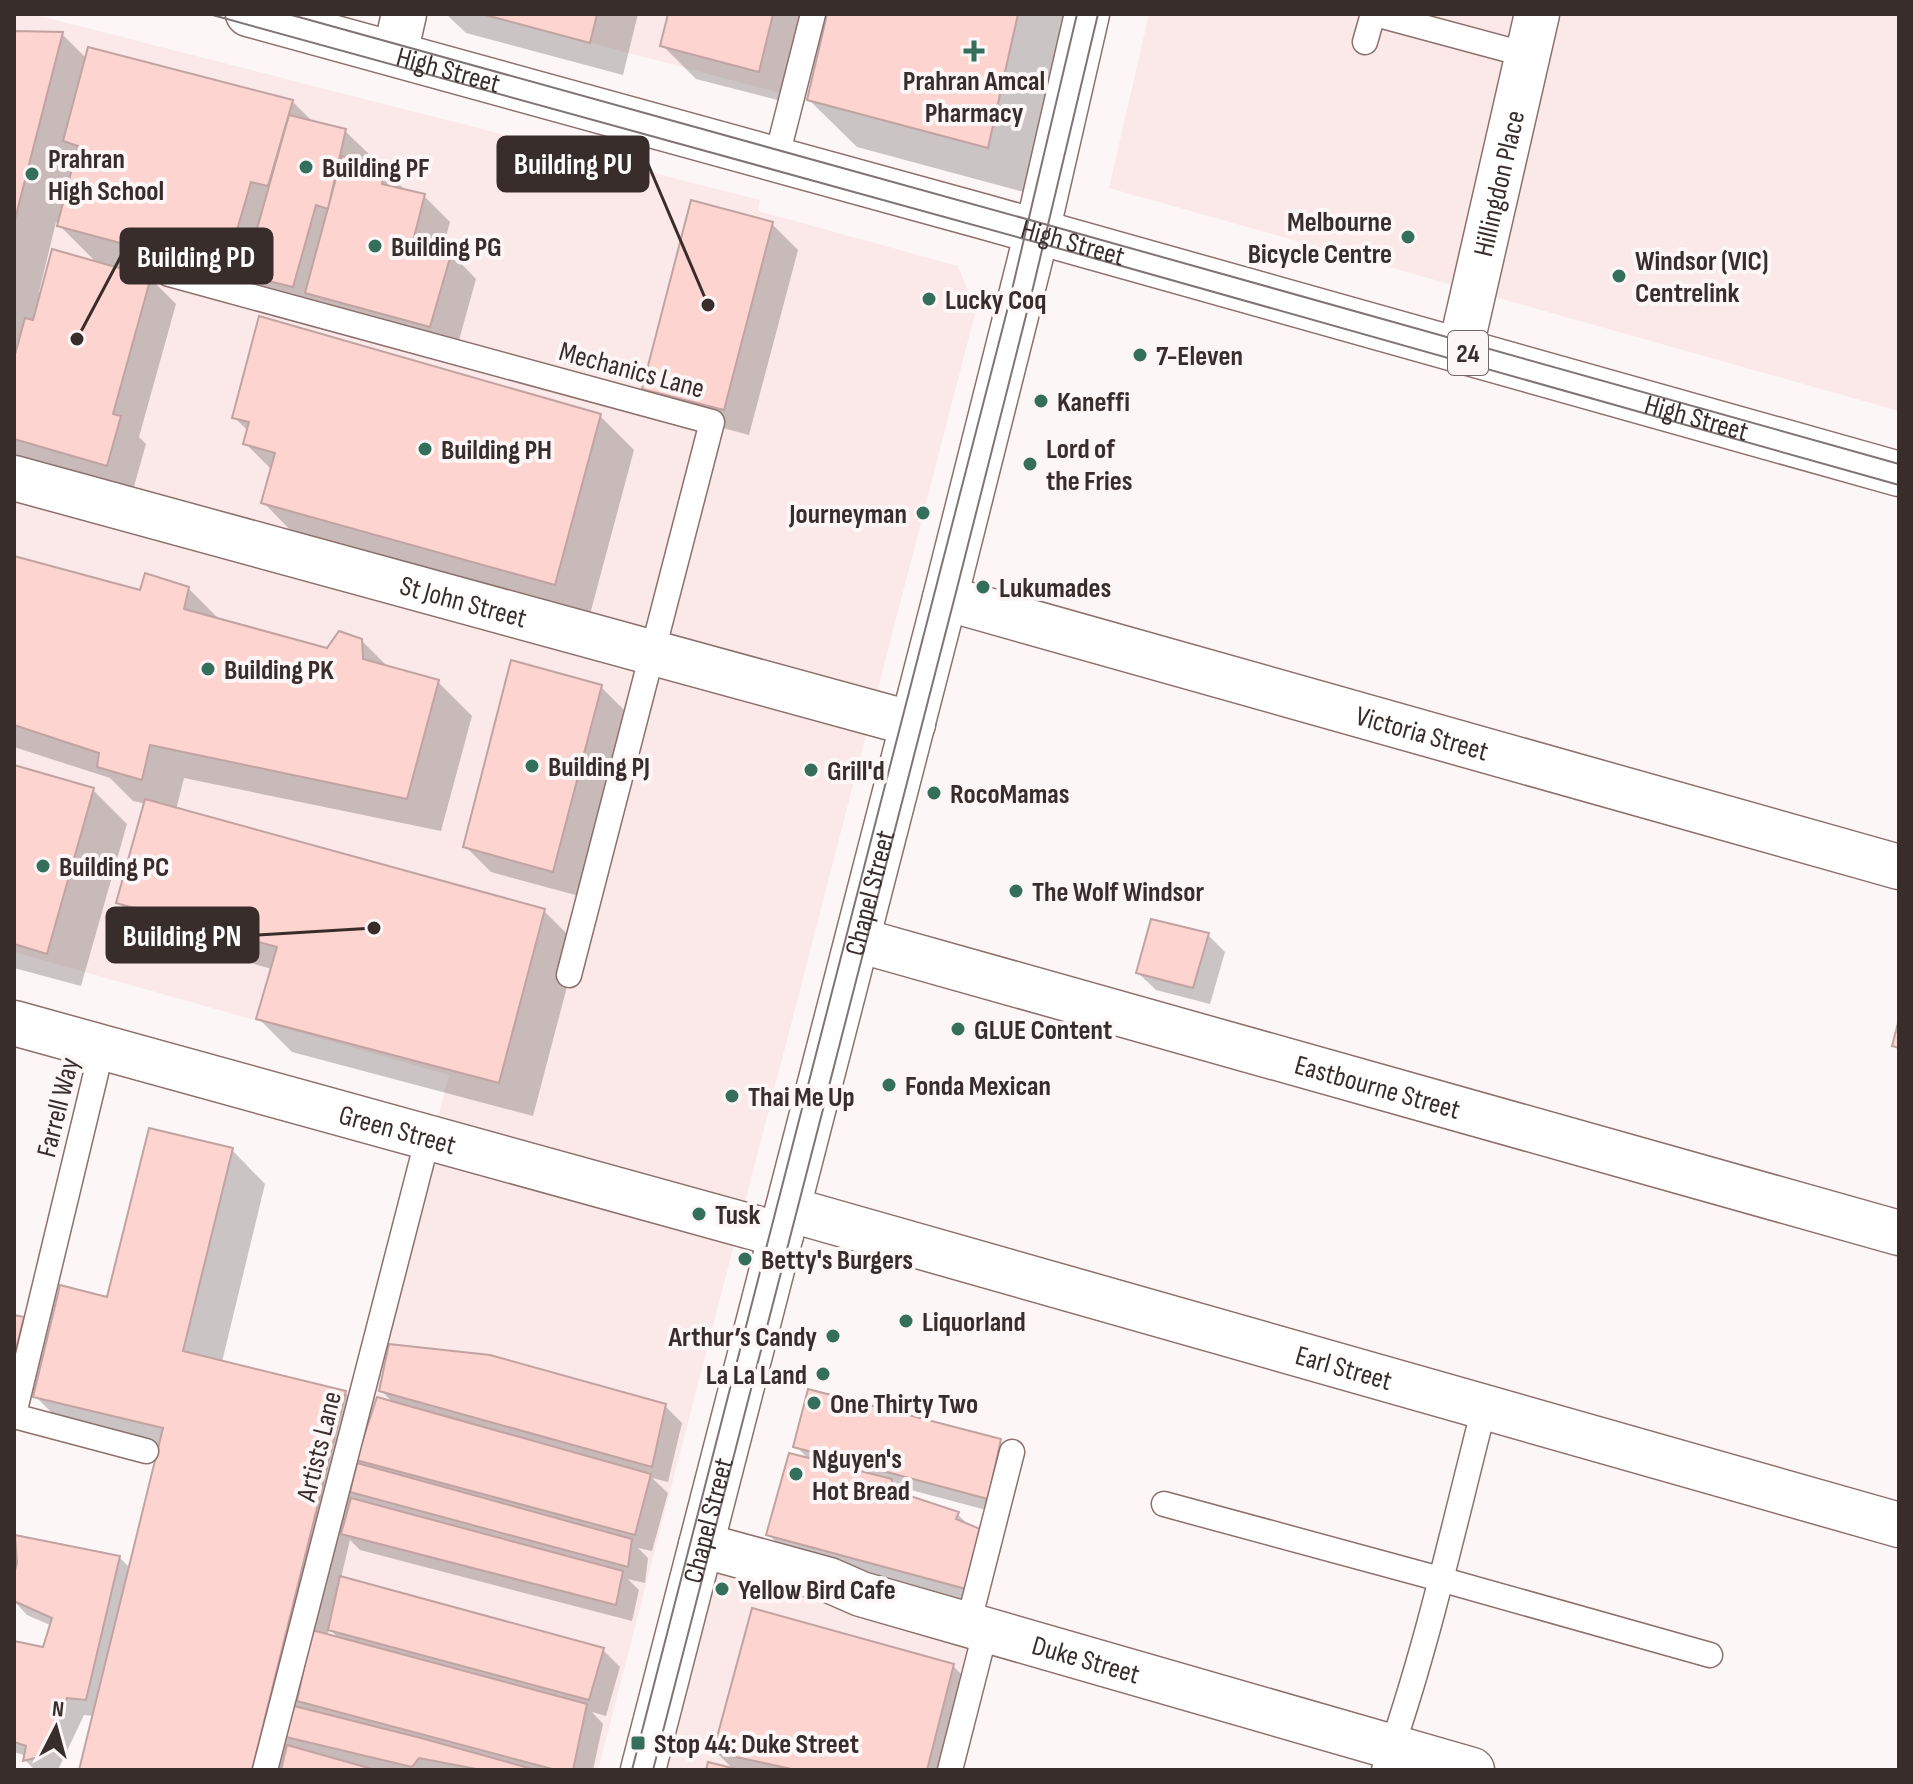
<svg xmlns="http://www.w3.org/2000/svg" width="1913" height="1784" viewBox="0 0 1913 1784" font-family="'Sofia Sans Condensed',sans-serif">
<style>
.built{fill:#fae9e8}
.shadow{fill:#0003;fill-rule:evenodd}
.building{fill:#fed4d1;stroke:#c1a3a1;stroke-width:2}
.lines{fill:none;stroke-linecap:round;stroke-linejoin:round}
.lane-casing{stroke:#8c706e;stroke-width:27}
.street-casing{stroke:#8c706e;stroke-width:47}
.secondary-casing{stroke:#8c706e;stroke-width:47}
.primary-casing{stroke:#8c706e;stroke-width:47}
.lane{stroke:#fff;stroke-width:24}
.street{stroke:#fff;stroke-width:44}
.secondary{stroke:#fff;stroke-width:44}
.primary{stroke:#fff;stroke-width:44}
.tram{stroke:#7f7574;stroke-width:2}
.poi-dot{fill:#336f5b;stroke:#fdf6f6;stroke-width:3}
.labels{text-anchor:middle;stroke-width:8;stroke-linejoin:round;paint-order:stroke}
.shield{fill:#fdf6f6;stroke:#746969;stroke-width:2}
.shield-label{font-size:26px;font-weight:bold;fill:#392d2c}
.street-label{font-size:28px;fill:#392d2c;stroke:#fdf6f6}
.poi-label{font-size:28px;font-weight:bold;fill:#392d2c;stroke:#fdf6f6;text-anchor:start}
.leader{fill:none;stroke:#392d2c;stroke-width:3}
.callout-dot{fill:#392d2c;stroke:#fdf6f6;stroke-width:3}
.callout{fill:#392d2c;stroke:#392d2c;stroke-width:3}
.callout-label{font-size:30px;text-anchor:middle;font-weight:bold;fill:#fff}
</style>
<rect width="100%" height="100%" fill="#fdf6f6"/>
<path class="built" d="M14,14H32L760,200L758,211L958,266L976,310L598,1770H267L449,1075L14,952Z
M482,14H1018L988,148Z
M1149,14H1899V411L1109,188Z
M701,1545L986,1629L948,1770H643Z"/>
<path class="shadow" d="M446,14H638L623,75L466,33Z
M670,14H815L793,104L696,79L662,45Z
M829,14H1077L1035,195L857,147L809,100Z
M14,33L62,34L87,59L292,101L314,123L345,131L371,156L369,165L384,169L407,192L424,196L450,222L442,251L451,253L476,279L456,351L259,304L145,273L176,304L139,437L146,444L133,490L15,457ZM56,222L98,264L42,292H39Z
M772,224L798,250L749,435L670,414L644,388Z
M600,416L634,450L589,618L297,537L264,503L273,471L245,443L249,432L234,417Z
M14,558L141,593L188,588L222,622L328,650L361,640L389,668L438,682L472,716L441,831L184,778L176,810L544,911L578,945L533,1116L292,1052L258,1018L272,969L152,936L118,902L146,804L133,801L110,778L14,747Z
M601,687L627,713L579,896L491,872L465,846Z
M14,767L93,790L127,824L81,986L14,968Z
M1208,935L1225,952L1210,1004L1156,990L1138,973Z
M232,1150L265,1184L222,1362L345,1392L372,1420L395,1405L381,1390L665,1406L682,1423L668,1482L652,1478L668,1493L652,1551L638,1548L648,1558L645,1583L628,1579L639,1590L632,1621L360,1550L350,1540L341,1578L603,1650L620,1667L606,1716L592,1712L603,1724L593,1770H81L94,1716L84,1715L58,1770H35L25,1760L26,1756L14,1752V1643L44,1649L52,1626L27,1615L14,1601V1583L119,1557L130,1568L159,1452L69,1430L35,1396L109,1299ZM329,1628L340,1640L327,1636Z
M14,1317L23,1318L40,1336L14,1423Z
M1000,1441L1018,1459L1005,1515L896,1486L907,1497L957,1514L971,1527L984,1532L1001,1550L983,1605L785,1551L768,1534L810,1461L796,1446Z
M953,1666L970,1683L948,1770H734L715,1751Z"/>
<path class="building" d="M482,14H597L590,43Z
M668,14H773L759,72L660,46Z
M827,14H1018L988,148L807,100Z
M14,31L63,32L14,223Z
M88,47L293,100L268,186L251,182L225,271L57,226L78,146L63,141Z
M289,115L346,129L328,209L316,205L293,287L244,275Z
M342,156L385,167L382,184L425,194L413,241L452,251L430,327L305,293Z
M691,200L773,222L724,410L642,389Z
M52,249L151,277L113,414L121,416L107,466L14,439V358L25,318L33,320Z
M259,316L601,414L555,585L261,503L275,453L243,444L249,422L232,418Z
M14,556L140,590L145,573L189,587L184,609L327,648L339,631L362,639L363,659L439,680L407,799L150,745L142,780L97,767L99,753L14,725Z
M511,660L602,685L553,872L463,847Z
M14,765L94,788L47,954L14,944Z
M145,799L545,909L499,1083L256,1019L277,947L116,903Z
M1151,919L1209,933L1193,988L1136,973Z
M1899,1019V1048L1892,1046Z
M149,1128L233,1148L183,1351L346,1391L252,1770H79L163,1428L33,1397L60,1285L107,1297Z
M14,1315L24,1317L14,1357Z
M389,1344L490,1355L666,1404L652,1467L379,1391Z
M808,1389L1001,1439L988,1499L793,1447Z
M377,1397L651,1474L635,1535L356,1460Z
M789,1453L892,1479V1490L959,1512L956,1519L985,1531L966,1589L766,1535Z
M357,1463L632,1539L628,1567L350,1492Z
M351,1498L623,1571L616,1605L341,1534Z
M15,1535L120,1556L86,1700L67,1698L39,1757L23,1761L26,1746L14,1742V1641L43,1647L52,1618L14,1601V1575L17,1563Z
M340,1576L604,1648L589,1700L328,1630Z
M752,1608L954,1664L927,1770H796L713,1752Z
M312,1630L587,1704L573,1770H556L297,1701Z
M294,1706L421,1738L536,1770H477V1769L419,1758L412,1767L286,1737Z
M287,1745L376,1770H281Z
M708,1762L740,1770H706Z"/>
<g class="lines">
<defs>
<path id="lane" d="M1375,14L1527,55
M1365,42L1373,14
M776,160L813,14
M169,274L712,422L569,975
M14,1414L102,1048
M14,1416L146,1451
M1164,1504L1440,1579L1710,1655
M968,1625L1012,1452
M265,1770L428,1137
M950,1770L986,1629
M1384,1770C1426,1653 1453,1529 1484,1408"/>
<g id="street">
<path d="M395,54L404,14"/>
<path id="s1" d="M1460,351L1537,14"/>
<path id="s2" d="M14,478L913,724"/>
<path id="s3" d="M945,598L1899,867"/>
<path id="s4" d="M858,940L1899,1233"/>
<path id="s5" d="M14,1023L781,1235"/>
<path id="s6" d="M788,1209L1899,1525"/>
<path id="s7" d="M701,1545L829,1580L861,1594L1472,1770"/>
</g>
<g id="secondary">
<path id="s8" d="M643,1770L945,598L1037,232L1087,14"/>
</g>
<g id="primary">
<path id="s9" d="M248,14L985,217L1899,474"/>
</g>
</defs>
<use href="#lane" class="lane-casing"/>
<use href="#street" class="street-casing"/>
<use href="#secondary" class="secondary-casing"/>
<use href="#primary" class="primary-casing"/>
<use href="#lane" class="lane"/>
<use href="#street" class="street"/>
<use href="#secondary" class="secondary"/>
<use href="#primary" class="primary"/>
<path class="tram" d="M209,14L1086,256L1899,485
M288,14L1048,225L1899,464
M632,1770L1007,311L1077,14
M653,1770L954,600L1033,288L1098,14"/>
</g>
<g class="poi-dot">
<path d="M970 39h8v8h8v8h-8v8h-8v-8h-8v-8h8z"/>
<circle cx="306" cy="167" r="8"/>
<circle cx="32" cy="174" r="8"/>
<circle cx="1408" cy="237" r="8"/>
<circle cx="375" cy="246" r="8"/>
<circle cx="1619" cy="276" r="8"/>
<circle cx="929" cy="299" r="8"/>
<circle cx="1140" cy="355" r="8"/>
<circle cx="1041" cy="401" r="8"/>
<circle cx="425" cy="449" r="8"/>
<circle cx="1030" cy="464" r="8"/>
<circle cx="923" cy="513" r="8"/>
<circle cx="983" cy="587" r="8"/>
<circle cx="208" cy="669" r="8"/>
<circle cx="532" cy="766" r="8"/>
<circle cx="811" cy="770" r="8"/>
<circle cx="934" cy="793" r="8"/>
<circle cx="43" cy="866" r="8"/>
<circle cx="1016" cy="891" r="8"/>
<circle cx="958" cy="1029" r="8"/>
<circle cx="889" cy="1085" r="8"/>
<circle cx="732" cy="1096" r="8"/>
<circle cx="699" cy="1214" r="8"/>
<circle cx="745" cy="1259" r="8"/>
<circle cx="906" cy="1321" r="8"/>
<circle cx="833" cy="1336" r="8"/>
<circle cx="823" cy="1374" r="8"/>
<circle cx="814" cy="1403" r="8"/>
<circle cx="796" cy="1474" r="8"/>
<circle cx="722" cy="1589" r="8"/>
<rect x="630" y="1735" width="16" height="16" rx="4"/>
</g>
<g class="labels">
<rect class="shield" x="1448" y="331" width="40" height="44" rx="6"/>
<g class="shield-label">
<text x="1468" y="362">24</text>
</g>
<g class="street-label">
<text dy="10" stroke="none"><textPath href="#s9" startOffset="208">High Street</textPath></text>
<text dy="10" stroke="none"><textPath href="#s1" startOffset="172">Hillingdon Place</textPath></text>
<text dy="10" stroke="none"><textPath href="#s9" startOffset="856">High Street</textPath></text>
<text transform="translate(632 369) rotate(15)" y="10">Mechanics Lane</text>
<text dy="10" stroke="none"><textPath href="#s9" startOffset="1504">High Street</textPath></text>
<text dy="10" stroke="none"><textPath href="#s2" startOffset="466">St John Street</textPath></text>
<text dy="10" stroke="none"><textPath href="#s3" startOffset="496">Victoria Street</textPath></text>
<text dy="10" stroke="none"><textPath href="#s8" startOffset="906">Chapel Street</textPath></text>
<text dy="10" stroke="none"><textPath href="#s4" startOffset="540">Eastbourne Street</textPath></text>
<text transform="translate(57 1107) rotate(-76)" y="10">Farrell Way</text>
<text dy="10" stroke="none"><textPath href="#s5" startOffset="398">Green Street</textPath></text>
<text dy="10" stroke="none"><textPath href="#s6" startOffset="578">Earl Street</textPath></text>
<text transform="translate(318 1446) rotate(-76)" y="10">Artists Lane</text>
<text dy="10" stroke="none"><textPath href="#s8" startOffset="258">Chapel Street</textPath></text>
<text dy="10" stroke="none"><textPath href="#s7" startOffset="402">Duke Street</textPath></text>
</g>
<g class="poi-label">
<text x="974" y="90" text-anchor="middle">Prahran Amcal<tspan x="974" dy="32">Pharmacy</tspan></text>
<text x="48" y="168">Prahran<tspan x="48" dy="32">High School</tspan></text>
<text x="322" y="177">Building PF</text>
<text x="1392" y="231" text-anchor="end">Melbourne<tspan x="1392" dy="32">Bicycle Centre</tspan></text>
<text x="391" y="256">Building PG</text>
<text x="1635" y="270">Windsor (VIC)<tspan x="1635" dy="32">Centrelink</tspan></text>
<text x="945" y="309">Lucky Coq</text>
<text x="1156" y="365">7-Eleven</text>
<text x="1057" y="411">Kaneffi</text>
<text x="1046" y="458">Lord of<tspan x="1046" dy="32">the Fries</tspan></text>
<text x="441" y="459">Building PH</text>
<text x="907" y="523" text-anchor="end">Journeyman</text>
<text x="999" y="597">Lukumades</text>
<text x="224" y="679">Building PK</text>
<text x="548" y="776">Building PJ</text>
<text x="827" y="780">Grill'd</text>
<text x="950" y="803">RocoMamas</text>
<text x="59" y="876">Building PC</text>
<text x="1032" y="901">The Wolf Windsor</text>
<text x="974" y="1039">GLUE Content</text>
<text x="905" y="1095">Fonda Mexican</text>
<text x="748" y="1106">Thai Me Up</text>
<text x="715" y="1224">Tusk</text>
<text x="761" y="1269">Betty's Burgers</text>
<text x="922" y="1331">Liquorland</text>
<text x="817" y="1346" text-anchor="end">Arthur’s Candy</text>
<text x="807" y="1384" text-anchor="end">La La Land</text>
<text x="830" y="1413">One Thirty Two</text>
<text x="812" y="1468">Nguyen's<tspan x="812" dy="32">Hot Bread</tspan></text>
<text x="738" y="1599">Yellow Bird Cafe</text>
<text x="654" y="1753">Stop 44: Duke Street</text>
</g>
</g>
<path class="leader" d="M708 305L648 164M77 339L121 256M374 928L258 935"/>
<g class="callout-dot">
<circle cx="708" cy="305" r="8"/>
<circle cx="77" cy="339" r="8"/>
<circle cx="374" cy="928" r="8"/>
</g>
<g class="callout">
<rect x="498" y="137" width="150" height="54" rx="8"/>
<rect x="121" y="229" width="151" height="54" rx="8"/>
<rect x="107" y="908" width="151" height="54" rx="8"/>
</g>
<g class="callout-label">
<text x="573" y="174">Building PU</text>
<text x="196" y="267">Building PD</text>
<text x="182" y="946">Building PN</text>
</g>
<rect width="1913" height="1784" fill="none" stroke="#392d2c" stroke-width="32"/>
<g transform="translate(56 1728) rotate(6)" stroke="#fdf6f6" stroke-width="6" paint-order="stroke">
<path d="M0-6L14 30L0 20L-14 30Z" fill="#392d2c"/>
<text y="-12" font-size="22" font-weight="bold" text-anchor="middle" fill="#392d2c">N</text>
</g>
</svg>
